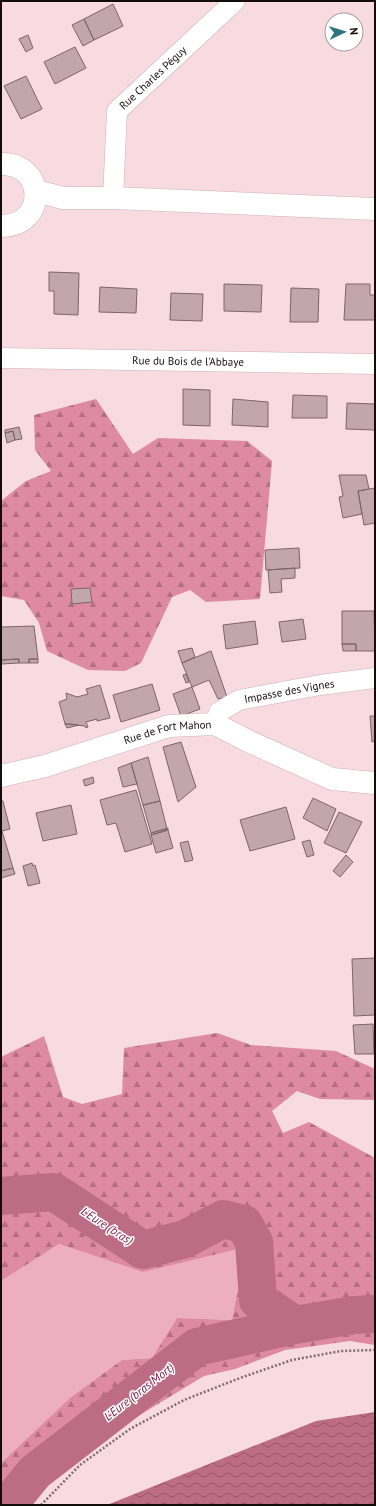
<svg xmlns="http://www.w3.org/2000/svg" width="376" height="1506" viewBox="0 0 376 1506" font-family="'PT Sans',sans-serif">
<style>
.grass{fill:#edafbf}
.forest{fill:url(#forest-firs)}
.water{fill:url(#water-waves)}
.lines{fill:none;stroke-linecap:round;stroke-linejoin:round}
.river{stroke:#bc6c84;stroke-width:38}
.building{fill:#c2a6ad;stroke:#7e646b}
.minor-casing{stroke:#cdb0b7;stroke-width:21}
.tertiary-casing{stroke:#cdb0b7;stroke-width:23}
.path{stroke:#7f6c71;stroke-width:2.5;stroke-dasharray:2 2;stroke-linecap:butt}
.minor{stroke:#fff;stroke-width:20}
.tertiary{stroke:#fff;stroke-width:22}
.labels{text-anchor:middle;stroke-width:3;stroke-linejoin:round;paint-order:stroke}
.street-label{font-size:11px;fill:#140b0d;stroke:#fff}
.water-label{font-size:12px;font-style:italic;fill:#791840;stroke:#fff}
</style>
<defs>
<pattern id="forest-firs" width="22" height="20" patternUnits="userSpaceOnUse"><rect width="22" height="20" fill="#dd8aa2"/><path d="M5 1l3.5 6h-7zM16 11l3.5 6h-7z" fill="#b26f82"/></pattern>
<pattern id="water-waves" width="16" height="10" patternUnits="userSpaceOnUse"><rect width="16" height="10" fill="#bc6c84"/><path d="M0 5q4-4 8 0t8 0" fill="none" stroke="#98576a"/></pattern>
</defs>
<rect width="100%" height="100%" fill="#f8dae1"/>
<path class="grass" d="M59,1244L143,1272L246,1246L232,1320L177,1318L152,1358L122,1360L71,1397L1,1463V1281Z"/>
<path class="forest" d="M96,399L133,454L158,438L247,441L272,461L260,599L206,602L190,590L172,597L141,663L125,671L88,670L47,651L39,623L24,600L1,596V501L26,481L51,471L35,450L34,415Z
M217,1033L251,1045L336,1051L375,1069V1100L320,1099L297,1091L272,1111L283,1133L309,1122L375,1158V1345L350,1341L285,1350L235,1369L204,1376L130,1421L78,1458L44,1487L31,1505H1V1463L71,1397L122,1360L152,1358L177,1318L232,1320L246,1247L143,1272L59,1244L1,1281V1057L44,1036L63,1097L82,1104L122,1094L124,1048Z"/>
<path class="water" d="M375,1412V1505H107L316,1421Z"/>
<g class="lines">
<path class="river" d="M1,1196L54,1192L143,1250L185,1239L223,1219L244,1224L254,1242L258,1300L295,1325L354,1315L375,1314
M8,1505L35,1472L197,1347L295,1325"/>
</g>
<path class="building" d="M113,4L123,26L94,40L84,19Z
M84,19L94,40L83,46L72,25Z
M28,35L33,48L26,52L19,39Z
M75,47L86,68L55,84L44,62Z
M26,76L42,109L21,119L4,86Z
M49,272L79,273L78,315L54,314V291H49Z
M224,284L262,285L261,312L224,311Z
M346,284H370V295H375V320H344Z
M100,287L137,289L136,313L99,312Z
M291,288L319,289L318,322H290Z
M171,293L203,294L202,321L170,320Z
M183,389L210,390V426L183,425Z
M293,395L327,396V418H292Z
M233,399L268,402V427L232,425Z
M347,403L375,404V430L346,429Z
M19,427L22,439L15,440L13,431L5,433V430Z
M13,431L15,440L7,443L5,433Z
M339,475H366L369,489L358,491L362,514L343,518L339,497L343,496Z
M375,488V523L364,525L358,491Z
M299,548L300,568L266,570L265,550Z
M295,568V578L281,579L282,592L270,593L268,570Z
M90,588L92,602L72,604L71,589Z
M342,611H374L375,651H356V644H342Z
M303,619L306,639L282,642L279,622Z
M255,621L258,644L226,649L223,625Z
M34,626L38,659H29V663H19V659L1,660V627Z
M342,644H356V651H343Z
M192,648L195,657L182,663L178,651Z
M211,651L227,697L218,699L209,680L192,687L182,663Z
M19,659V663L1,664V660Z
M29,659H38V663H29Z
M186,674L189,682L186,683L183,675Z
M152,684L160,710L121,722L113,695Z
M100,685L110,718L97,721V719L86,722L88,727L86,728L85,726L65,724L59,702L67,699L66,693L77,697L88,694L86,689Z
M192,687L200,709L181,716L173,694Z
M370,716H375V741L372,742Z
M65,724H71L79,725L67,728Z
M181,742L196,787L178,802L163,747Z
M148,757L160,801L143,805L131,763Z
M131,763L137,784L123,787L118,768Z
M93,777L94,783L85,786L83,780Z
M136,790L152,844L125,852L116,823L107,825L100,800Z
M313,798L336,809L327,831L303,818Z
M1,801H3L10,829L2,831L13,868L1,871Z
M160,801L167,829L151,833L143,805Z
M71,805L77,834L43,841L36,813Z
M286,807L295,839L250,851L240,820Z
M339,812L362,822L346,853L324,843Z
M168,828V830L151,835V833Z
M168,830L173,848L156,853L151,835Z
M310,840L314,855L307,857L302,842Z
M188,841L193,860L185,862L180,843Z
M346,855L353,862L340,877L333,871Z
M32,863L33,866L35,865L40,883L28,886L23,866Z
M13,868L15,874L1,878V871Z
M375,958V1015L354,1016L352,959Z
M373,1024L374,1054H355L353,1025Z"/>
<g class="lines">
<defs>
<g id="minor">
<path id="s1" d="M113,198L117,111L235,1"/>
<path id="s2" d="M1,358L375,364"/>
<path id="s3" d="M215,724L219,712L239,700L320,685L375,678"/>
</g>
<g id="tertiary">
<path d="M1,164C46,163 48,226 1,226"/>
<path d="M36,191L63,198H113L375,209"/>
<path id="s4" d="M1,776L45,766L169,726L215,724L248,741L332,779L375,783"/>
</g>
</defs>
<use href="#minor" class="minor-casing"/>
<use href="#tertiary" class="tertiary-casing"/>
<path class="path" d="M41,1505L80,1465L130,1429L184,1400L240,1378L292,1360L341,1351L375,1350"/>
<use href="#minor" class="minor"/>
<use href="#tertiary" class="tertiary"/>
</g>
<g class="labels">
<g class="street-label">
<text dy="4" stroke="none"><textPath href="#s1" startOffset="136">Rue Charles Péguy</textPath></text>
<text dy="4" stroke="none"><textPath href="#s2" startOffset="187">Rue du Bois de l'Abbaye</textPath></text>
<text dy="4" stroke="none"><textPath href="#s3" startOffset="87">Impasse des Vignes</textPath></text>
<text dy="4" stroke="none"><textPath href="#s4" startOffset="173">Rue de Fort Mahon</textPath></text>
</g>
<g class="water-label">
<text transform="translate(107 1226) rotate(33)" y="4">L'Eure (bras)</text>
<text transform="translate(139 1392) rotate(-38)" y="4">L'Eure (bras Mort)</text>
</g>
</g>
<rect width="376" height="1506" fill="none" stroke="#140b0d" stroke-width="4"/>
<g transform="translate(344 32) rotate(86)"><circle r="19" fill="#ffffff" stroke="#a19d9e"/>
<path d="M0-3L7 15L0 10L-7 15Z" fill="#2e7581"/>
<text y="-6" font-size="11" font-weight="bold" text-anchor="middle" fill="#140b0d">N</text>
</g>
</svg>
